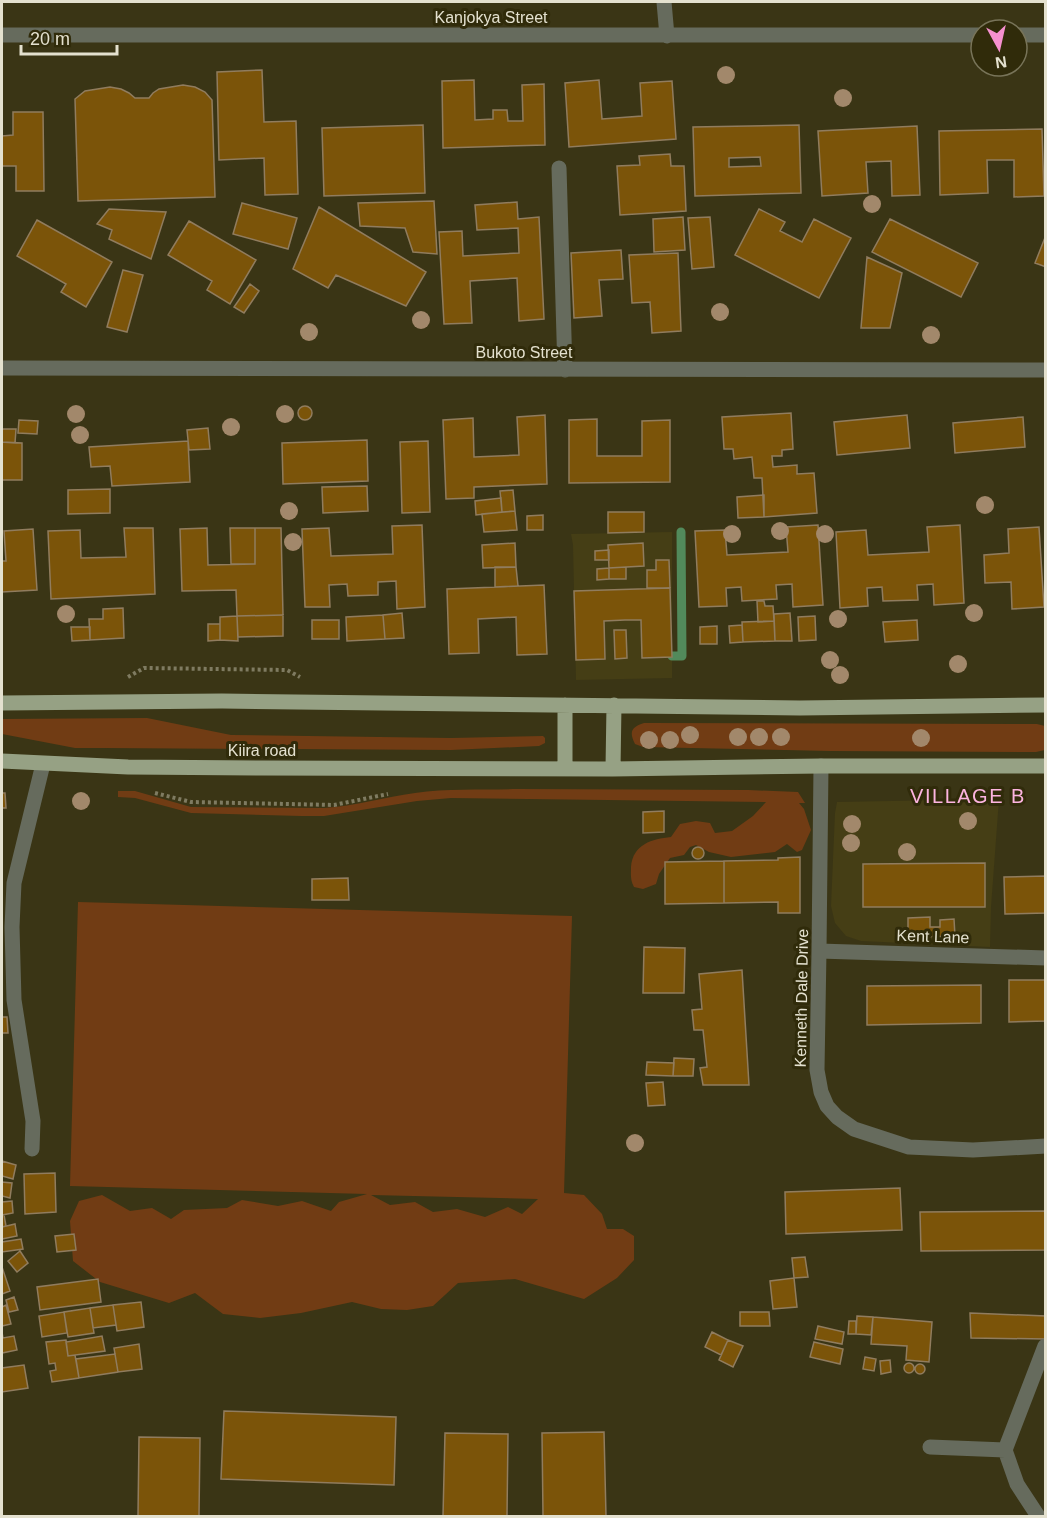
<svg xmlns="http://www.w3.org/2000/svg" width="1047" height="1518" viewBox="0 0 1047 1518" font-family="Helvetica,sans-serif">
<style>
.built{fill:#453e15}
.green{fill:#713c14;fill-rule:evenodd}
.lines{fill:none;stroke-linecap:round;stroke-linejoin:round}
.stream{stroke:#528a5b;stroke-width:9}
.building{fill:#7b5409;stroke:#907c5e;stroke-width:1.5;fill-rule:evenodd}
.path{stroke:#7f7b61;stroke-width:4;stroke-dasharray:3 3;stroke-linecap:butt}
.minor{stroke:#666b5d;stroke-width:15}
.major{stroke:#96a184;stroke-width:15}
.tree{fill:#a2886b}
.labels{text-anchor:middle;stroke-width:6;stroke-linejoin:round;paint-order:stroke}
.street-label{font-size:16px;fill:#e4e1cf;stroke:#302b0a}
.quarter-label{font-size:20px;letter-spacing:1.5px;fill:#fcb4e0;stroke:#302b0a}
</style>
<rect width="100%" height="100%" fill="#3a3515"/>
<path class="built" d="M672,532V678L576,680L573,545L571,534Z
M999,799L991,907L990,947L861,941L846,936L835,923L831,906L835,813L837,802Z"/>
<path class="green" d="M147,718L231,735L451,738L543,736L545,738V743L539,746L451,750L104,748H75L2,734V719Z
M644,723L1037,724L1045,726V750L1036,752L830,751L643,747L635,744C629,732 631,727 644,723Z
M517,789L748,790L798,792L805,803H799L804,809L811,830L802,850L797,852L787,844L775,852L731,857L709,852L696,845L690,847L684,855L670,858L659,874L656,884L643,889L634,887C630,880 631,874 631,867C633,844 652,839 671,837L680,824L696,821L710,823L715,833L732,831L753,816L766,802L451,798L417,801L324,816H301L191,813L135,798L118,797V791H135L191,807L324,808C355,806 385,797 415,793C449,788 484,790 517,789Z
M78,902L572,916L564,1193L584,1195L602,1214L607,1229H623L634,1236V1260L617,1278L584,1299L515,1279L458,1283L433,1306L407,1310L381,1309L352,1302L301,1313L260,1318L223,1314L195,1293L169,1303L100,1282L73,1261L70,1221L79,1201L102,1195L130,1211L152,1208L171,1219L184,1210L227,1208L242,1200L278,1206L302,1201L331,1211L339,1202L367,1194L70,1186ZM371,1195L538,1199L522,1214L508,1207L485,1217L457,1209L433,1212L415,1202L390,1205Z"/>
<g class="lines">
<path class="stream" d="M672,656H682L681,532"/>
</g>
<path class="building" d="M262,70L264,122L296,121L298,194L265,195L264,158L219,160L217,72Z
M474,80L475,120L493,119V110H507L508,121H523L522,85L544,84L545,145L443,148L442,81Z
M599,80L602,119L642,116L640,83L672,81L676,139L569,147L565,83Z
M183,85L195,87L205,92L212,100L215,197L78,201L75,99L85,91L110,87L121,89L129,93L135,98H149L153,93L159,89Z
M13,112H43L44,191H16V166H2V117V136L13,135Z
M423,125L425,193L324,196L322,128Z
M799,125L801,193L695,196L693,127ZM760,157L761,166L729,167V158Z
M917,126L920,195L892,196L891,161L866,162L868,193L822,196L818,131Z
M1042,129L1044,196L1014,197V160H987L988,193L940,195L939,131Z
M670,154L671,166H684L686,211L620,215L617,166L640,165L639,156Z
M434,201L437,254L413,252L405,228L360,226L358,203Z
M517,202L518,219L539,217L544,319L519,321L517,278L470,281L472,323L444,324L439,232L462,231L463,256L519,253L518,228L477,230L475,205Z
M242,203L297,218L288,249L233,234Z
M319,207L426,272L406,306L336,275L328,288L293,269Z
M109,209L166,212L151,259L109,239L112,230L97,224Z
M759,209L785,222L780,231L802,242L814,219L851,238L819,298L735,255Z
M683,217L685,250L654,252L653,219Z
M710,217L714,267L692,269L688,218Z
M890,219L978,263L961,297L872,252Z
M37,220L112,262L86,307L61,292L66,284L17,256Z
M189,221L256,260L230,304L207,290L212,281L168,255Z
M1046,235V267L1035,263Z
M621,250L623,279L599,280L602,316L574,318L571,253Z
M678,253L681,331L652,333L650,302L632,303L629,255Z
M867,257L902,273L890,328H861Z
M123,270L143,275L127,332L107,327Z
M250,284L259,291L244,313L234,307Z
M298 413a7 7 0 1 1 14 0a7 7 0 1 1-14 0Z
M791,413L793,449L782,450V456H772L773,467L797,465V474L814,473L817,513L764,517L762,478H754L752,457L734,459L733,449H724L722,417Z
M545,415L547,484L474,487V498L446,499L443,420L473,418L474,457L519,455L517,417Z
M907,415L910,448L837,455L834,422Z
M1023,417L1025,447L955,453L953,423Z
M597,419V456H642V421L670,420V482L569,483V420Z
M19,420L38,421L37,434L18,433Z
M208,428L210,449L189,450L187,430Z
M2,429H16L15,443L2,442Z
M367,440L368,481L283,484L282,443Z
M188,441L190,482L112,486L110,466L91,467L89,447Z
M428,441L430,512L402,513L400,442Z
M2,442L22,443V480H2Z
M367,486L368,511L323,513L322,487Z
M110,489V513L68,514V490Z
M513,490L515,511L502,512L500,491Z
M764,495V517L738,518L737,497Z
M501,498L502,512L476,515L475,501Z
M515,511L517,530L484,532L482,514Z
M608,512H644V532L608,533Z
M543,515V530H527V516Z
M422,525L425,607L397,609L396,581L378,582V595L348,596L347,584L329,585L330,607H305L302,529L329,528L331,556L393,554L392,526Z
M818,525L823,605L793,607L792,584L776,585L777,599L742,601L741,587L726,588L727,606L699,607L695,531L725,530L727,555L788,552L786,527Z
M960,525L964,603L934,605L933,584L917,585L918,600L883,601L882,587L867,588L868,606L840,608L836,532L866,530L868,555L929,552L927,527Z
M1039,527L1044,607L1012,609L1011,582L985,583L984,555L1009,553L1008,529Z
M124,528H153L155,594L51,599L48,531L80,530L81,558L126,557Z
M207,528L208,565L255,564V528H281L283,615L237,616L236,590L182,591L180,529Z
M230,528H255V564H231Z
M33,529L37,590L2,592V561H6L4,531Z
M515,543L516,567L483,568L482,545Z
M643,543L644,566L609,568L608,545Z
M609,550V560H595V551Z
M656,560H669L670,588H647V570H656Z
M495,567H516L518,586L495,587Z
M626,567V579H609V568Z
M609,568V579L597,580V569Z
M544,585L547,654L517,655L516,617L478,619L479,653L449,654L447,589Z
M670,588L672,657L642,658L641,620H625L604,621L605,659L576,660L574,591Z
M757,601H764L765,606H773L774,621L758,622Z
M123,608L124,638L90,640L89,619H103V609Z
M402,613L404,638L385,639L383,615Z
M790,613L792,641H775L774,614Z
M283,615V636L238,637L237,616Z
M383,615L385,639L347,641L346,617Z
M237,616L238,641L220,640V617Z
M815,616L816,640L799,641L798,617Z
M312,620H339V639H312Z
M917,620L918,640L885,642L883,622Z
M774,621L775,641L743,642L742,622Z
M208,624H220V640L208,641Z
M742,625L743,642L730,643L729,626Z
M717,626V644H700V627Z
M71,627H90V640L72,641Z
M614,630H626L627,658L615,659Z
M2,793H5L6,808H2Z
M664,811V832L643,833V812Z
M692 853a6 6 0 1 1 12 0a6 6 0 1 1-12 0Z
M800,857V913H778V902L724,903V861L778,860V858Z
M724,861V903L665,904V862Z
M985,863V907H863V864Z
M1046,876V913L1005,914L1004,877Z
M348,878L349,900H312V879Z
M930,917V927H940V920L954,919L955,936L908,937V918Z
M644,947L685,948L684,993H643Z
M742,970L749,1085H703L700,1068L707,1067L703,1030H694L692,1010L702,1009L699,974Z
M1009,980H1046V1021L1009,1022Z
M981,985V1023L867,1025V986Z
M2,1017H7L8,1033H2Z
M674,1058L694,1059L693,1076H673Z
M647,1062L674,1063L673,1076L646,1075Z
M663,1082L665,1105L648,1106L646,1083Z
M2,1161L16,1165L13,1179L2,1176Z
M55,1173L56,1212L25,1214L24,1174Z
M2,1182L12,1183L10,1198L2,1196Z
M900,1188L902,1230L786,1234L785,1192Z
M12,1201L13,1213L2,1215V1202Z
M1046,1211V1250L921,1251L920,1212Z
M2,1215H4L6,1226L2,1227Z
M15,1224L17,1236L2,1239V1227Z
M74,1234L76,1250L57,1252L55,1236Z
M21,1239L23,1249L2,1252V1242Z
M20,1251L28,1263L17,1272L8,1261Z
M805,1257L808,1277L794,1278L792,1258Z
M2,1267L10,1291L2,1294Z
M794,1278L797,1307L773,1309L770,1281Z
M98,1279L101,1302L40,1310L37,1287Z
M14,1297L18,1310L9,1312L6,1300Z
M141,1302L144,1327L117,1331L113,1305Z
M6,1305L11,1324L2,1326V1307Z
M113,1305L116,1325L93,1328L90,1308Z
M90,1308L94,1333L68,1337L64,1312Z
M64,1312L67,1333L42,1337L39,1316Z
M740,1312H769L770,1326H740Z
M970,1313L1046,1316V1339L971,1338Z
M857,1316L873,1317L871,1335L856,1334Z
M873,1317L932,1322L929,1362L906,1360L907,1346L871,1344Z
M849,1321H856V1334H848Z
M818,1326L844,1332L842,1344L815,1339Z
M2,1332L3,1338L14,1336L17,1350L2,1353Z
M712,1332L728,1340L721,1355L705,1347Z
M102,1336L105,1351L68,1356L66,1342Z
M66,1340L68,1356L75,1355L79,1378L52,1382L50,1371L56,1370L55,1363L49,1364L46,1342Z
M728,1340L743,1346L733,1367L719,1360Z
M814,1342L843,1349L840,1364L810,1357Z
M139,1344L142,1369L118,1372L114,1348Z
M115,1354L118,1372L79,1378L76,1359Z
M865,1357L876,1359L874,1371L863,1369Z
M890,1360L891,1372L881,1374L880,1361Z
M904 1368a5 5 0 1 1 10 0a5 5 0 1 1-10 0Z
M915 1369a5 5 0 1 1 10 0a5 5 0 1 1-10 0Z
M24,1365L28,1388L2,1392V1368Z
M224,1411L396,1417L394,1485L221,1479Z
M604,1432L606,1516H543L542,1433Z
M445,1433L508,1434L507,1516H443Z
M139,1437L200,1438L199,1516H138Z"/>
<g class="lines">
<path class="path" d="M128,677L144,668L287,670L300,677
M155,793L191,802L334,805L388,794"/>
<path class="minor" d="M664,2L667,36
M2,35H981
M1017,35H1046
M559,168L565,370
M2,368L1046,370
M821,766L819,951L817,1070L821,1092L827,1106L837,1117L854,1129L909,1147L973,1150L1046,1146
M819,951L1046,958
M32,1149L33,1121L14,1000L12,927L14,883L43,764
M930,1447L1005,1450
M1038,1516L1017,1484L1005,1450L1045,1346"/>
<path class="major" d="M2,703L222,701L800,708L1046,705
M2,761L128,767L262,768L613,769L821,766H1046
M565,769V705
M613,769L614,705"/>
</g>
<g class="tree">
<circle cx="726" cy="75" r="9"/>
<circle cx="843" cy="98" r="9"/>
<circle cx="872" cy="204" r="9"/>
<circle cx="720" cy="312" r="9"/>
<circle cx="421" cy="320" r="9"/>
<circle cx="309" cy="332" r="9"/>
<circle cx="931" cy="335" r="9"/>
<circle cx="76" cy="414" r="9"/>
<circle cx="285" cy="414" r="9"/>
<circle cx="231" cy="427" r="9"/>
<circle cx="80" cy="435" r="9"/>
<circle cx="985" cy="505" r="9"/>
<circle cx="289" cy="511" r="9"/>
<circle cx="780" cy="531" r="9"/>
<circle cx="732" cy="534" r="9"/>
<circle cx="825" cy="534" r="9"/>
<circle cx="293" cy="542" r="9"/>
<circle cx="974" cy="613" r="9"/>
<circle cx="66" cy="614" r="9"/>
<circle cx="838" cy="619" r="9"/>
<circle cx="830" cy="660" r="9"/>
<circle cx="958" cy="664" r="9"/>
<circle cx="840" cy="675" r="9"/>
<circle cx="690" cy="735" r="9"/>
<circle cx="738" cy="737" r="9"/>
<circle cx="759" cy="737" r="9"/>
<circle cx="781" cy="737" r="9"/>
<circle cx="921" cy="738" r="9"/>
<circle cx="649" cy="740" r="9"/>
<circle cx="670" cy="740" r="9"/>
<circle cx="81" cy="801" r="9"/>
<circle cx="968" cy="821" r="9"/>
<circle cx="852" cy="824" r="9"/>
<circle cx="851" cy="843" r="9"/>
<circle cx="907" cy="852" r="9"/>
<circle cx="635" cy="1143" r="9"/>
</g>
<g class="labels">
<g class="street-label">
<text x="491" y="23">Kanjokya Street</text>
<text x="524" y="358">Bukoto Street</text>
<text x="262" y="756">Kiira road</text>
<text transform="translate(933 936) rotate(2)" y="6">Kent Lane</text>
<text transform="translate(801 998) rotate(-89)" y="6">Kenneth Dale Drive</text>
</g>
<g class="quarter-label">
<text x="968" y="803">VILLAGE B</text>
</g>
</g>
<rect width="1047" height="1518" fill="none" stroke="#e4e1cf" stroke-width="6"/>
<g transform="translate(999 48) rotate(172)"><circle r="28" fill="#302b0a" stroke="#787459" stroke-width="1.5"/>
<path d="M0-4.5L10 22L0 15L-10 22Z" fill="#f690d0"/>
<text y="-9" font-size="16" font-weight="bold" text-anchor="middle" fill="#e4e1cf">N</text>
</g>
<path d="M21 45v9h96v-9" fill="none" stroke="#e4e1cf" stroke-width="3"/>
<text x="30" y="45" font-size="18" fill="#e4e1cf" stroke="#302b0a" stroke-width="4.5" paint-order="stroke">20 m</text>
</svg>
